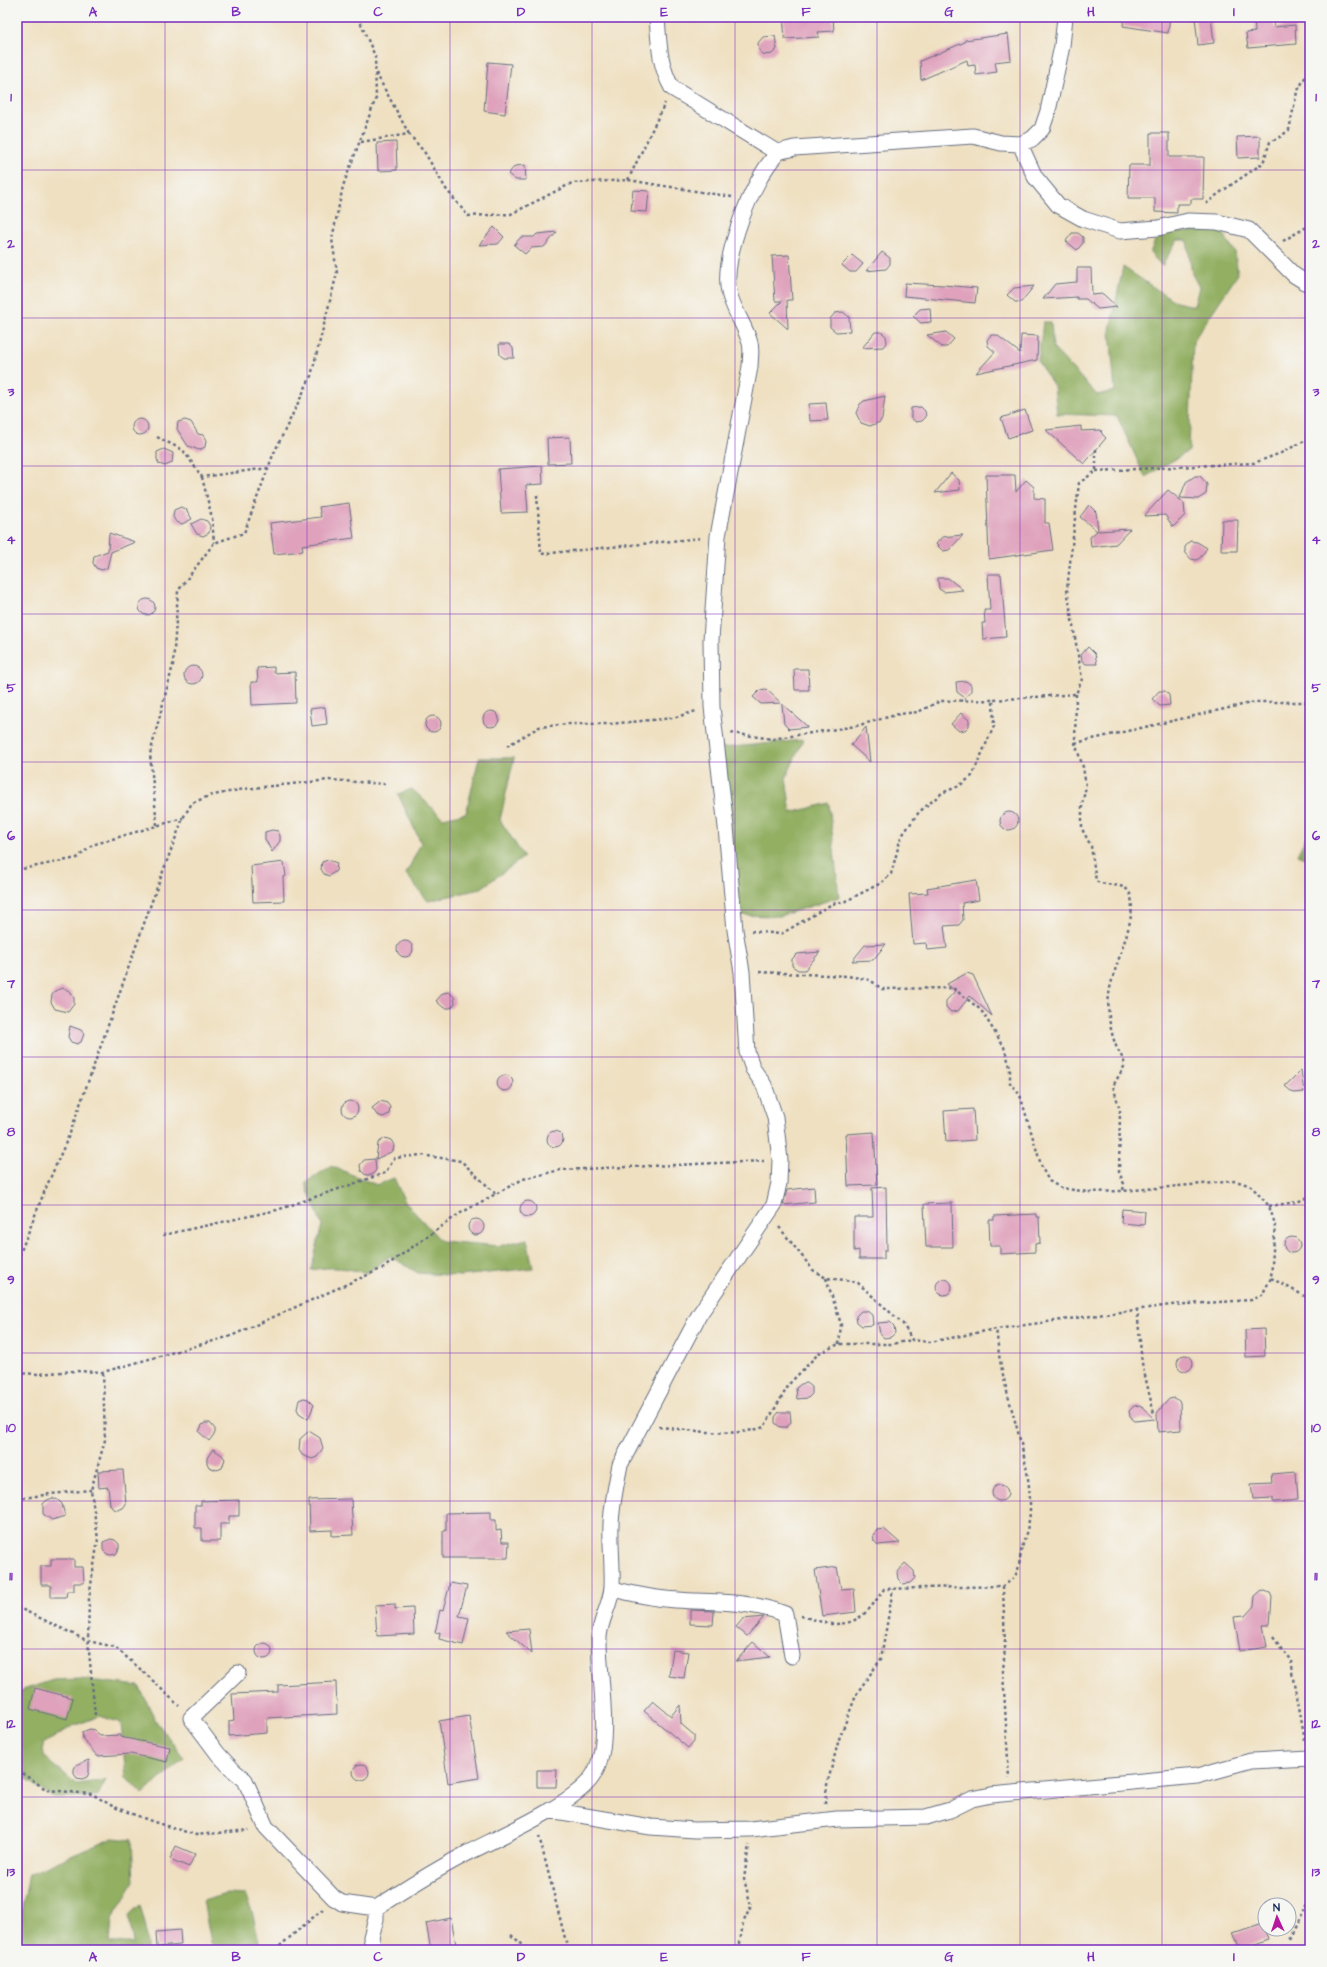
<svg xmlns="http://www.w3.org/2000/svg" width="1327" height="1967" viewBox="0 0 1327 1967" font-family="'Architects Daughter',sans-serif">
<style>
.forest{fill:#92af62;stroke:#566f60}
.building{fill:#dfa1bc}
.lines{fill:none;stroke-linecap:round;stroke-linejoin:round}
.street-casing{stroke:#656d81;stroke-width:17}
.path{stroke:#656d81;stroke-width:2.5;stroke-dasharray:3 3;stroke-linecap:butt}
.street{stroke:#fff;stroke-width:15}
.grid{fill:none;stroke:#7b2cbf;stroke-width:1;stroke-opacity:0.55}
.neatline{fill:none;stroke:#7b2cbf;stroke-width:1.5}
.grid-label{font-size:13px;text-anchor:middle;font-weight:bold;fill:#7b2cbf}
</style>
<rect width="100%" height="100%" fill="#f6f6f2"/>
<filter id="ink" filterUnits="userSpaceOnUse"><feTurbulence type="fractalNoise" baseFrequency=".025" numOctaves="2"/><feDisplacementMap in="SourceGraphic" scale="8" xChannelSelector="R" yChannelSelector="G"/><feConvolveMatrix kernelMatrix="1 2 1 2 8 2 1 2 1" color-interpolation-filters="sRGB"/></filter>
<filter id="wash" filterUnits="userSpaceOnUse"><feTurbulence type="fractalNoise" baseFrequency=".012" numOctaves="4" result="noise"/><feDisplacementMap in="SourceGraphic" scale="16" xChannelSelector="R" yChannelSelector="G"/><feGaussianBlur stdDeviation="0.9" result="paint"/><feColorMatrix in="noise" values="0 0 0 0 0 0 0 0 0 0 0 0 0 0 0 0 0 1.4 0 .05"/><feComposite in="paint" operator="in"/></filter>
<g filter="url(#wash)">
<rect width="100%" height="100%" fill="#efe0c1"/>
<path class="forest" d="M1221,230L1235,252L1238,274L1193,341L1189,451L1145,477L1117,416L1057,414L1054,386L1038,362L1043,322H1051L1053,348L1097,395L1115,391L1110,330L1123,267L1176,302L1194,306L1199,287L1192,274L1187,240H1177L1162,266L1150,253L1156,238L1167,232Z
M803,740L786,778L791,813L829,803L839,897L780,916L733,915L712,749Z
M479,758H514L500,820L524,857L480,889L428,901L406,874L421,843L398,794L412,789L443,818L466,813Z
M1310,829V860L1297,855Z
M331,1166L377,1185L394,1178L405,1202L441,1241L499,1246L527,1239L533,1268L461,1276L418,1273L390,1256L367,1273C347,1268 331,1266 311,1270L322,1225L305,1183Z
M81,1679L139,1686L156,1721L184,1758L143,1794L126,1778L121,1723L100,1716L73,1726L43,1744L44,1757L54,1766L77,1784L106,1780L97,1797H53L17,1773V1692L53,1680Z
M113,1838L132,1840L134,1882L112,1919L110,1943H133L129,1915L140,1905L146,1928L147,1950H17V1926L19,1923L29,1874Z
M227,1894L245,1895L252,1911L261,1950H215L211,1942L203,1901Z"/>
<g id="blocks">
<path class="building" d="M783,17H833L834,31L818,32L819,37L785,39Z
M1124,17H1170L1168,33L1123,26Z
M1195,17H1211L1214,43L1198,45Z
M1254,17H1273L1274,27L1295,25L1296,44L1248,48L1246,33L1255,32Z
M1008,34L1011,60L995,62L997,72L976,75L975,65L968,66L967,60L921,80L920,61L965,42V40Z
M775,36L777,49L772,54L764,55L759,50L758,43L763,37Z
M488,62L511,64L505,114L484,111Z
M1150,133H1169V157H1204L1203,199H1191V204H1177V213L1155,212V198H1128L1129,165H1150Z
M1260,136V157L1238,158L1237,137Z
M396,142L397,170L378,171L377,143Z
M525,165L526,180H516L508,174L515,166Z
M633,190L649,191L647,212L631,211Z
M494,227L504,237L498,244L479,245Z
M557,232L544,247L531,248L525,254L514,245L521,237H534L537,234Z
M1072,233H1078L1083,237V243L1077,250L1066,241Z
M882,252L890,258V264L886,269L866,271Z
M789,255L792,300H787L788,329L770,313L782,301H775L772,256Z
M852,255L863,264L856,272H850L842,265Z
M1077,268H1091L1092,295L1103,294L1117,307L1098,309L1086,299H1077V297L1043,299L1055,284L1077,282Z
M905,283L943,285L977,288L975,303L904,296Z
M1034,286L1021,302H1015L1007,295L1014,288Z
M930,308L931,322L921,323L913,316L920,309Z
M843,312L849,317L850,331L836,332L830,327V319L835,313Z
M875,332H881L886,336L887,342L883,347L862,348Z
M946,332L954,339L947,347H942L927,335Z
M991,335H997L1020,353L1021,335L1038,336L1037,360L976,373L995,352L988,346L987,340Z
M499,344H509L513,348L514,358H504L500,355Z
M885,396L882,418L880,422L870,426L861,423L856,413L860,404L864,401Z
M826,403L828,420L810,421L809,404Z
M921,407L925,411L926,417L922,421L916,422L911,418V408Z
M1025,410L1032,430L1008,438L1001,418Z
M132 427a8 8 0 1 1 16 0a8 8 0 1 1-16 0Z
M185,420L191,422L198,434L203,435L206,440L205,447L199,450L188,446L177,429L178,422Z
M1081,426V431L1101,430L1102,434L1106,438L1084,464L1046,430Z
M570,437L571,463L548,464L547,438Z
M164,449L173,453L172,463L165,466L159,464L157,459V452Z
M542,466L543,484L526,485L528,512L501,513L498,469Z
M951,473L959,480L960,490L935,493Z
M986,475H1015L1016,492L1026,480L1034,487V498L1045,499V523H1049L1053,550L989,559Z
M1195,476H1200L1207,484L1206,494L1198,499L1180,498L1186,482Z
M1168,490L1184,503L1185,515L1173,527L1165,515L1144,516Z
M349,503L354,538L302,545L303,551L274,554L270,523L321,517L319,507Z
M1089,505L1096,512L1098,531L1130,529L1116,544L1091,547L1090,537L1097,531L1080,517Z
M181,507L186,509L192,519L182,524L176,522L173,517L174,510Z
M201,519L207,521L210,526L209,533L203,536L197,534L191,524Z
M1222,520H1238L1237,551H1221Z
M109,533L135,542L111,552L107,568L102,570L96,568L93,563L94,556L108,551Z
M963,535L949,550L943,551L936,544L942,537Z
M1190,541L1197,542L1207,548L1200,558L1196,560L1191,559L1185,552V547Z
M988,574H1001L1006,637L983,639L982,623H985L984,610H990Z
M938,578H948L963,590L944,592L939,589Z
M139 607a8 8 0 1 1 16 0a8 8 0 1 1-16 0Z
M1088,647L1095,654L1097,664H1086L1082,661L1081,655Z
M184 675a9 9 0 1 1 18 0a9 9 0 1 1-18 0Z
M274,667V673L295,672L296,703L252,705L251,682H258L257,668Z
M794,669H808L809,690H795Z
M966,681L971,685V691L965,698L957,692L956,682Z
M766,689L781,703L761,704L753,697L760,690Z
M1159,691H1165L1169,695L1170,705L1160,706L1152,699Z
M782,704L808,727L789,729L784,724Z
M325,707L327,724L312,726L310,709Z
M483 719a8 8 0 1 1 16 0a8 8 0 1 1-16 0Z
M961,713L969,720V726L965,730L959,731L951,724Z
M425 724a8 8 0 1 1 16 0a8 8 0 1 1-16 0Z
M866,727L870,762L851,745Z
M1000 821a9 9 0 1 1 18 0a9 9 0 1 1-18 0Z
M272,830L278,831L280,836V841L272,852L265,839V832Z
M328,860L337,863L336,871L329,876L324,874L321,869L322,862Z
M284,862L286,876L283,877L284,901L253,902L251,866Z
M976,880L979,900L962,903L963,920L959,925L944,926L947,948L927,950L926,943L913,944L909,894L928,893L927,888Z
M397 949a8 8 0 1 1 16 0a8 8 0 1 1-16 0Z
M886,944L873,960L852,961L865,945Z
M820,952L805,970H798L792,966V959L797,954Z
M967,973L973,975L992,1016L970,996L958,1011L951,1012L946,1007V1001L955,991L947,984Z
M62,988L70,991L74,998V1004L68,1012L55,1009L51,1002L52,995L55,991Z
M449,992L454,997L455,1003L451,1008H444L436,1001L443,993Z
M70,1026L81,1030L84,1034L81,1042L77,1044L71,1042L68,1037Z
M1301,1070L1304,1092L1293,1093L1285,1086Z
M497 1083a8 8 0 1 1 16 0a8 8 0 1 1-16 0Z
M381,1101L387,1103L390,1107L389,1114L383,1117L377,1115L372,1108Z
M342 1109a8 8 0 1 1 16 0a8 8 0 1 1-16 0Z
M973,1109L975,1140L946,1142L944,1111Z
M547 1139a8 8 0 1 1 16 0a8 8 0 1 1-16 0Z
M874,1132L877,1185L848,1186L846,1134Z
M385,1138L391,1140L394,1145L393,1151L376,1159L378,1143Z
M375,1159L376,1170L372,1175H366L361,1171L360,1165L364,1160Z
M814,1187L815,1202L783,1205L787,1190Z
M886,1187L887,1250H884V1259H859V1250L854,1251V1217H873L872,1188Z
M520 1209a8 8 0 1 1 16 0a8 8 0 1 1-16 0Z
M952,1203L953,1247H926L924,1204Z
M1122,1209L1145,1211L1144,1225L1121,1223Z
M1036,1214V1217H1039L1040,1243L1035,1244V1252L1000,1254V1246H990L989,1220H994V1216Z
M468 1227a8 8 0 1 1 16 0a8 8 0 1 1-16 0Z
M1284 1245a8 8 0 1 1 16 0a8 8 0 1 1-16 0Z
M936 1287a8 8 0 1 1 16 0a8 8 0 1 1-16 0Z
M861,1311H867L872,1315L873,1325L862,1326L857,1322L856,1316Z
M890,1322L894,1326L895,1333L891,1337L884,1338L880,1334L878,1323Z
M1264,1329L1265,1356L1246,1357L1245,1330Z
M1177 1363a8 8 0 1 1 16 0a8 8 0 1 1-16 0Z
M807,1383L812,1387V1394L808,1398L797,1399L796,1388L801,1384Z
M304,1398L308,1399L314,1405L308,1419L299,1413L297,1409L299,1400Z
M1175,1398L1180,1402L1181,1430L1158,1432L1157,1413L1169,1399Z
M1140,1405L1155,1419L1135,1421L1130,1417L1129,1411L1134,1406Z
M779,1412H790L791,1422L787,1427H780L775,1423V1417Z
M205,1423H210L215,1429V1433L209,1441L199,1432L202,1425Z
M309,1431L320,1438L323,1448L317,1457L312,1459L302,1455L299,1450L300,1439Z
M213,1449L222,1455L225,1459L222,1468L217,1470L209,1467L207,1463V1458Z
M123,1470L126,1504L123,1508L118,1510L113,1509L110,1505L108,1487L99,1488L98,1471Z
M1296,1472L1298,1500L1273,1502V1498L1253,1499L1251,1484L1272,1483L1271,1474Z
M992 1493a8 8 0 1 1 16 0a8 8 0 1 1-16 0Z
M53,1498L58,1500L62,1504L65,1516L52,1520L43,1514V1504L47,1500Z
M351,1499L353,1535L332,1536V1530L310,1531L309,1500Z
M239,1500V1516H229V1524H220V1541H202V1528H195V1505H201V1501Z
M491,1512V1520H496V1531L501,1530L502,1542H509L508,1558H443V1531H446V1513Z
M884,1529L900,1543L878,1545L874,1541L873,1535L877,1530Z
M111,1539L115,1540L119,1544V1549L116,1554L111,1555L107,1554L103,1550V1542Z
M51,1559H74V1567H83L84,1583H74V1591H67L66,1597H51V1585H41V1566H51Z
M905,1563L914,1571L915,1578L910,1583L903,1584L898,1579L897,1572Z
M837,1567L841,1589L854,1588L856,1612L822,1616L815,1570Z
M450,1583L467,1586L459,1616L469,1618L463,1645L439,1639L440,1632L435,1633L440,1610L443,1611Z
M1262,1590L1270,1593L1272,1597L1270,1625H1263L1267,1647L1240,1651L1234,1617L1245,1616L1254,1606L1255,1596Z
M395,1604V1609L413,1608L414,1634L377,1636L375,1605Z
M690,1610L714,1611L713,1625L690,1624Z
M764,1617L747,1636L736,1627L743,1619Z
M529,1629L532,1654L506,1631Z
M753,1642L770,1657L736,1661Z
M256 1651a8 8 0 1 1 16 0a8 8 0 1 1-16 0Z
M673,1650L688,1652L684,1678L669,1676Z
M336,1682L337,1714L267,1718V1733L229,1736V1721L234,1720L232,1694L278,1692V1685Z
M35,1688L73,1698L67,1719L30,1709Z
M653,1701L671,1716L680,1705L681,1724L694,1735V1741L688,1748L644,1711Z
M469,1716L479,1778L448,1783L439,1721Z
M90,1729L95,1730L100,1736L120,1735V1737L170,1747L167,1762L131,1754L97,1756L83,1739L82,1732Z
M89,1760V1773L87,1777L82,1779L77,1778L74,1774V1769L76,1765Z
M353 1772a8 8 0 1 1 16 0a8 8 0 1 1-16 0Z
M537,1770H557L556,1787H537Z
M176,1846L195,1854L189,1867L170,1859Z
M451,1918L457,1950H431L426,1923Z
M1263,1923L1269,1939L1239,1949L1233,1933Z
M180,1930L181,1945L157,1947L156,1932Z"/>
</g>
</g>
<g filter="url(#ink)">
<use href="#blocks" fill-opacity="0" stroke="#656d81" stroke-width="1"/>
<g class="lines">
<defs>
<path id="street" d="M657,17C659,43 659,65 672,88L778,153
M1020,144L1035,177L1058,205L1083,219L1120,231L1158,228L1188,221L1217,222L1249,230L1294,275L1310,285
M612,1589C627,1592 642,1596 657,1598C699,1604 744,1598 785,1614L792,1656
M238,1673L191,1718L218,1754L234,1771L245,1780L266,1827L334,1898L342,1903L376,1908
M550,1810L651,1827L695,1830L751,1829L837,1819L926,1817L950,1810L972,1799L991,1795L1197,1776L1251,1761L1310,1758
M374,1950L371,1937L376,1919V1908C405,1889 434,1871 464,1855C496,1838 573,1805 592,1777C614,1746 598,1675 599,1637C600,1620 611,1604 612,1587C613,1566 610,1545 611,1524C612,1504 616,1484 620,1465L699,1315L774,1205L779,1183L780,1160L775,1117L764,1085L753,1069L747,1052L742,972L735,930L726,827L712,707L711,640L718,536L750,367C750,360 752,350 750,343C745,325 733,310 729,292C721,259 753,178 777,154C780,150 789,150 794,148L973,136L1001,143L1020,144L1032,139L1042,129L1048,111L1062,46L1065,17"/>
</defs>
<use href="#street" class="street-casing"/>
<path class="path" d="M376,73L409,134
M361,142L409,134L425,153L446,189L468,216L511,214L572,183L628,180L732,197
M628,180L665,103
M1206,204L1218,194L1263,163L1270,142L1280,137L1289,130L1297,92L1307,74L1310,72
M1283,241L1310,225
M157,437L183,450L202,477L268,468
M1096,471L1254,463L1281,453L1310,438
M202,477L212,518L214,543
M537,495L541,554L702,538
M1076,694L1075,743L1083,767L1086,786L1082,805V829L1091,846L1096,881C1105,887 1123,882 1129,892C1141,914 1111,970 1109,995C1107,1012 1110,1030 1116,1046C1119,1053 1123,1057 1125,1065L1113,1086L1120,1110L1119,1172L1124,1184L1123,1191
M731,733L772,739L856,726L899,714L918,712L940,701L993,700
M1075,743L1255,702H1310
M507,746L539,727L568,724H609L673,718L696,711
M157,825L150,754L173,665L178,591L214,543L244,533L273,455L311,376L337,273L332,239L343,186L376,98L375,56L358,17
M17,870L77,858L92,845L183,818
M751,931L781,934L832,904L846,901L881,883L891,874L901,837L919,812L942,793L959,786L972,776L994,726L993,700L1076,694L1082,679L1067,590L1079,483L1096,471V448
M759,972L848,976L870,980L882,989L953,988L981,1010L1004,1047L1010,1067V1083L1020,1095L1042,1168L1049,1181L1061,1188L1088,1192L1123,1191L1236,1181L1251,1186L1269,1206L1275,1224L1271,1278L1262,1295L1252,1300L1171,1305L996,1329L930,1342L912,1340L903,1324L858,1283L845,1280L826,1278L813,1270L779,1227
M1269,1206L1297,1202L1310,1196
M163,1235L277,1210L385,1173L395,1158L421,1155L461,1161L496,1194
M17,1261L45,1190L70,1133L152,901L183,818L192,803L209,796L244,789L329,780L385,784
M826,1278L841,1324L839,1344
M1271,1278L1310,1299
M1137,1309L1142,1363L1154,1414
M17,1373L38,1374L75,1371L103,1372L231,1336L383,1268L459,1214L523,1179L560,1170L764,1161
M659,1427C694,1430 731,1438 764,1427L790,1383L819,1353L839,1344H892L912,1340
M17,1499L50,1494L91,1490
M1003,1586L1005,1647L1003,1671L1009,1778
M17,1607L88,1641L115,1647L147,1675L179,1706
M801,1616C812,1618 824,1624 835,1624C861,1624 871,1608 884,1589L1003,1586C1022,1574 1017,1569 1022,1548C1025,1536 1030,1522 1030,1510C1031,1460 1010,1413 1001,1365C998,1353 998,1341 996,1329
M1273,1637L1291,1661L1305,1741
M95,1715L88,1641L89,1598L98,1539L91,1490L105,1440L103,1372
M17,1770L47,1790L92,1794L114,1807L154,1822L196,1835L249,1830
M1307,1774L1310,1816
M825,1804L827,1785L839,1739L857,1693L881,1659L893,1589
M539,1836L568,1950
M511,1935L529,1950
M1288,1940L1309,1899L1310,1893
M275,1950L323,1909
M617,1950H624
M739,1950L743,1923L751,1906L744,1879L749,1845"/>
<use href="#street" class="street"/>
</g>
</g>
<path class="grid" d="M165,17V1950M307,17V1950M450,17V1950M592,17V1950M735,17V1950M877,17V1950M1020,17V1950M1162,17V1950M17,170H1310M17,318H1310M17,466H1310M17,614H1310M17,762H1310M17,910H1310M17,1057H1310M17,1205H1310M17,1353H1310M17,1501H1310M17,1649H1310M17,1797H1310"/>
<rect width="1327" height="1967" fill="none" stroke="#f6f6f2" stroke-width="44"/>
<g transform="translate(1277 1917) rotate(357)"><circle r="19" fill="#f6f6f2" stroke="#9ea6b7"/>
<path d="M0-3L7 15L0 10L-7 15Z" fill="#b5179e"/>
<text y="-6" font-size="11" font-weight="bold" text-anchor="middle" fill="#1b2f5e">N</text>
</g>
<rect x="22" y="22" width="1283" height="1923" class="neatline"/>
<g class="grid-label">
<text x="93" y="16">A</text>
<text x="236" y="16">B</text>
<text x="378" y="16">C</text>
<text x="521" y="16">D</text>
<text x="664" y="16">E</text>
<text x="806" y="16">F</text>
<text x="949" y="16">G</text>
<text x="1091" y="16">H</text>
<text x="1234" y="16">I</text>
<text x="11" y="101">1</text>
<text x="1316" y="101">1</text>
<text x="11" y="248">2</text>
<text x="1316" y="248">2</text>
<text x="11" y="396">3</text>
<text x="1316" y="396">3</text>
<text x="11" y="544">4</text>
<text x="1316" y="544">4</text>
<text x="11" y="692">5</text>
<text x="1316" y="692">5</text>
<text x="11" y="840">6</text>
<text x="1316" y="840">6</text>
<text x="11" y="988">7</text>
<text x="1316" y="988">7</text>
<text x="11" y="1136">8</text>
<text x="1316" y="1136">8</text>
<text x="11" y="1284">9</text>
<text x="1316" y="1284">9</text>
<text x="11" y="1432">10</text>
<text x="1316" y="1432">10</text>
<text x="11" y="1580">11</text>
<text x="1316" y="1580">11</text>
<text x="11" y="1728">12</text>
<text x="1316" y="1728">12</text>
<text x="11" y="1876">13</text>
<text x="1316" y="1876">13</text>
<text x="93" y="1961">A</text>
<text x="236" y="1961">B</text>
<text x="378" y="1961">C</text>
<text x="521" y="1961">D</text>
<text x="664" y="1961">E</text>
<text x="806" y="1961">F</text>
<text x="949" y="1961">G</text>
<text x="1091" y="1961">H</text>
<text x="1234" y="1961">I</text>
</g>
</svg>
